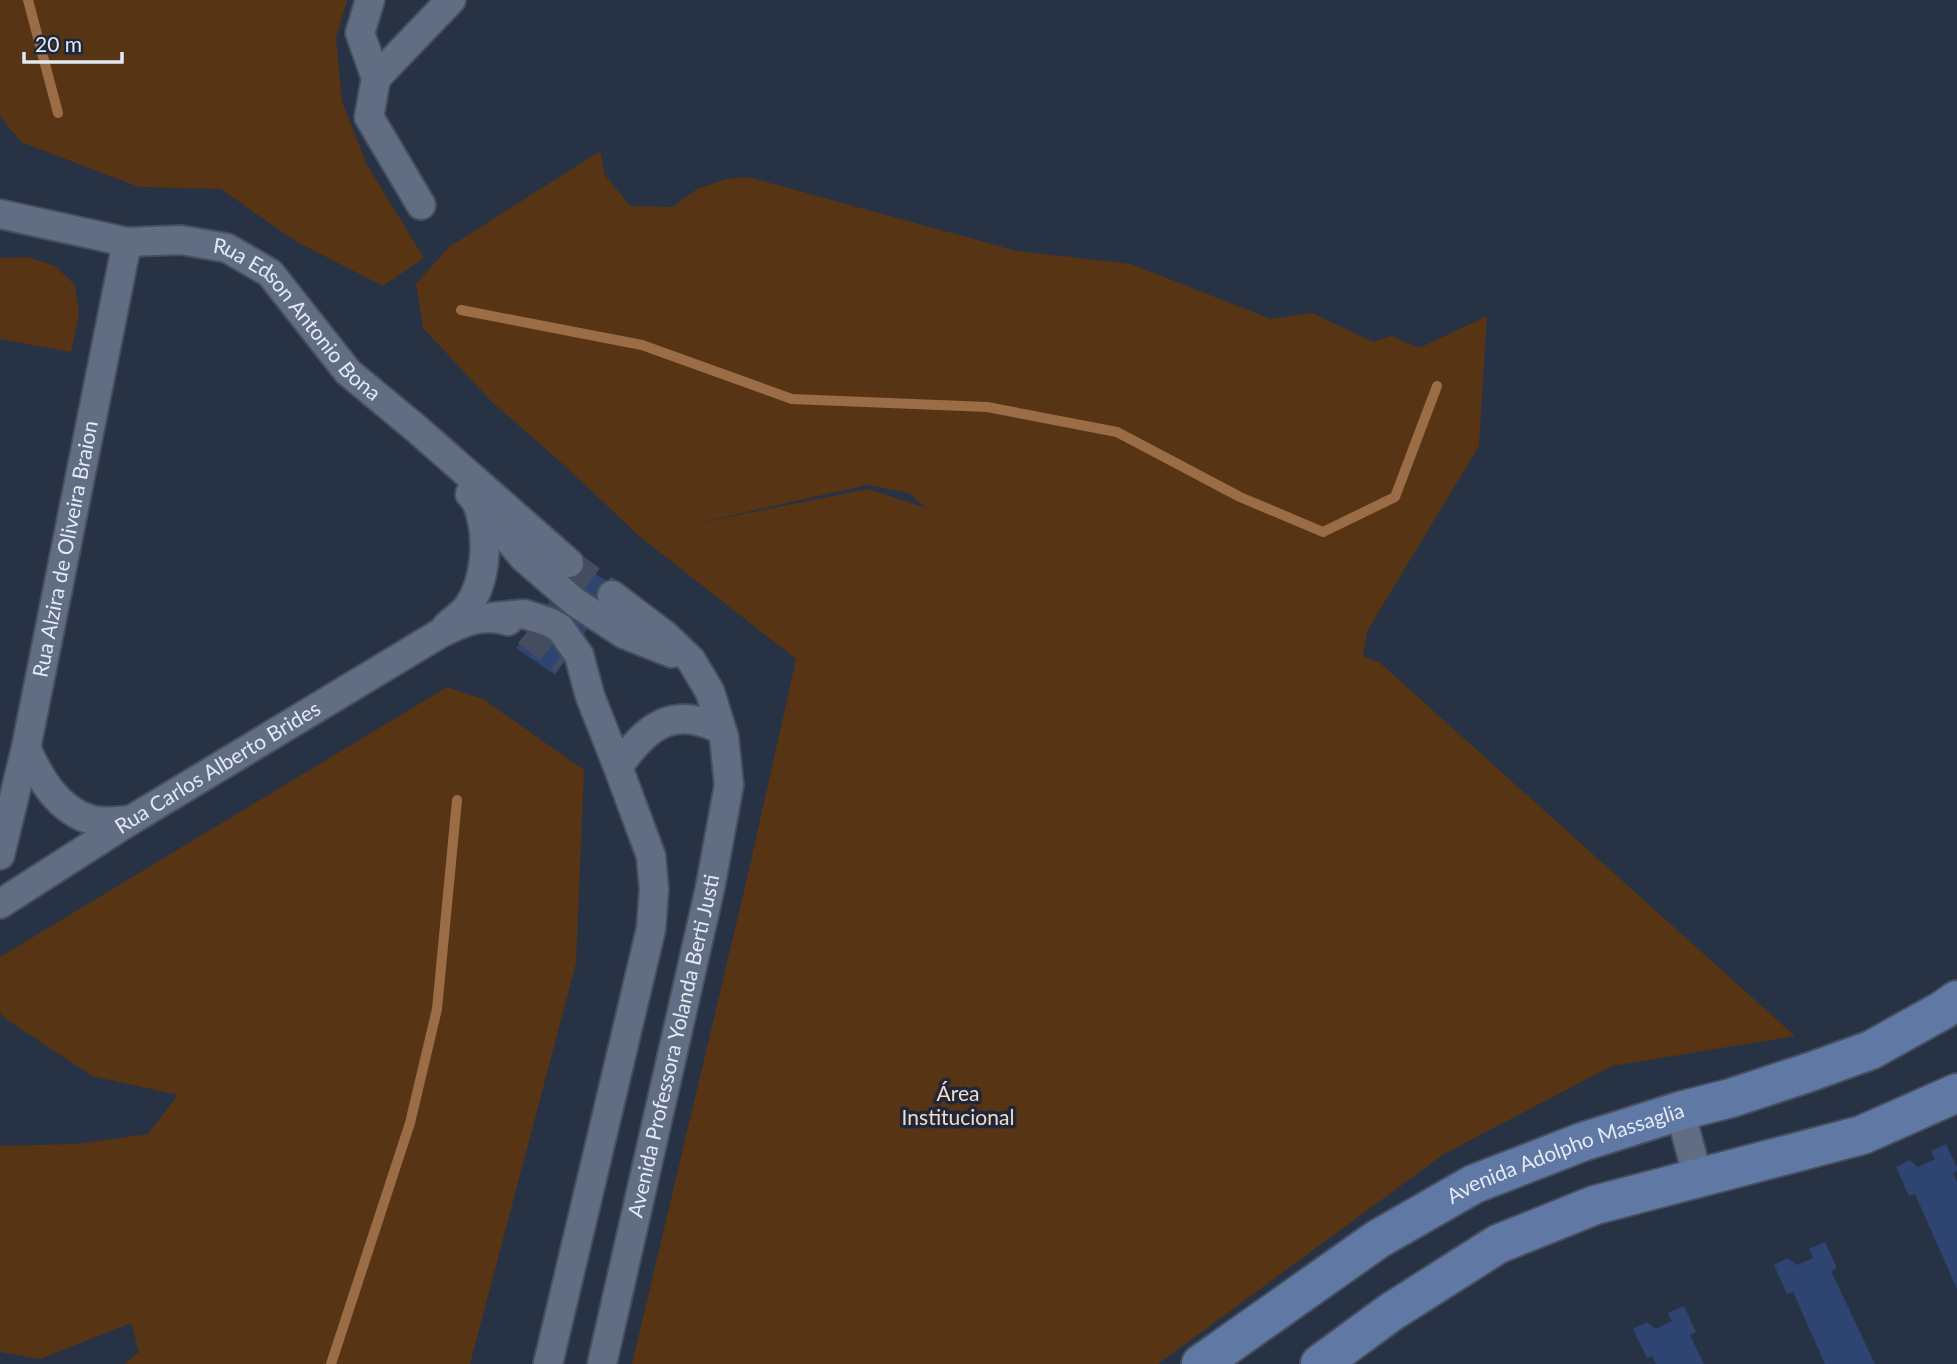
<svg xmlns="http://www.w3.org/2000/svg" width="1957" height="1364" viewBox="0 0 1957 1364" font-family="Lato,sans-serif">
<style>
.green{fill:#573414;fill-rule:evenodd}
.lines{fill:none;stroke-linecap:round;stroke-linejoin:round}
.stream{stroke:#9a6d46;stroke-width:10}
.building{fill:#2d4570}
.minor-tunnel{stroke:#434d5f;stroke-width:28;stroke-dasharray:28 14;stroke-linecap:butt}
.minor-casing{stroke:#474f5f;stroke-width:32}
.secondary-casing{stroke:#474f5f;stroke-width:42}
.minor{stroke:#616d82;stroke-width:28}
.secondary{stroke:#5f78a4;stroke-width:38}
.labels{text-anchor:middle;stroke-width:7;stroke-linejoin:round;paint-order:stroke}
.street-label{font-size:21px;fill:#e2e9f5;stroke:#1e283a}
.park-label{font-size:21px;fill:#f7dac4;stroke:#1e283a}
</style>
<rect width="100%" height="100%" fill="#273244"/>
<path class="green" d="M0,0H347L336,38L342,101L366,163L424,258L383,286L295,241L221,189L139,187L21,142L0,116Z
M600,151L605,175L630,206L672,207L697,189L726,179L748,177L1017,251L1131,264L1271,319L1312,313L1373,342L1391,336L1419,348L1487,316L1479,446L1367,631L1363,656L1379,662L1795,1036L1612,1066L1444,1154L1158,1364H632L748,874L796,659L639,536L564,465L492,402L423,328L416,284L449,247ZM867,485L909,493L926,508L868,489L693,524Z
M28,257L55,266L75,285L79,314L71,352L0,339V258Z
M447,687L483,699L584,770L576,963L470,1364H125L139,1352L131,1323L40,1359L0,1352V1146L76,1144L148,1134L178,1095L92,1076L6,1019L0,1012V957Z"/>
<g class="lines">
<path class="stream" d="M28,0L58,113
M461,310L642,345L792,399L987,407L1117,432L1240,497L1323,532L1395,497L1437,386
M331,1364L410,1123L437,1009L457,800"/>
</g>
<path class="building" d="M578,561L616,588L555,675L516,648Z
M1946,1144L1957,1167V1171L1953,1173L1957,1182V1289L1915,1194L1909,1196L1896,1167L1910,1160L1918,1167L1935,1159L1931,1151Z
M1825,1242L1837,1268L1831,1271L1875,1364H1825L1793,1292L1787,1294L1774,1265L1788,1258L1797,1265L1813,1258L1809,1249Z
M1684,1306L1696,1332L1690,1335L1704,1364H1656L1652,1356L1647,1358L1633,1329L1647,1322L1656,1329L1672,1321L1668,1313Z"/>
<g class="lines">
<path class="minor-tunnel" d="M569,563L612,595
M527,632L564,662"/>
<defs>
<g id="minor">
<path d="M370,0L360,33L376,78L369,117L421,205"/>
<path d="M376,78L451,0"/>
<path id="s1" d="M0,214L127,242L181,240L227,248L270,273L348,372L418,430L569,563"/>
<path d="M470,494L524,558L575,602L624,634L672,653"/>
<path d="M493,617L524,614L549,622L560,628L579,655L590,696L618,767L651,856L654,890L651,929L548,1364"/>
<path d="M446,627C452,621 461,615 467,608C487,581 489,536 478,506"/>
<path d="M26,748C39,777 58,811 92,820C104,823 117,821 131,820"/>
<path d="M618,767C646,727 672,705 720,729"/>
<path id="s2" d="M0,855L26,748L127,242"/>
<path id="s3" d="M0,904L131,820L439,634C463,622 482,613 508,621"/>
<path d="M1680,1111L1698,1178"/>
<path id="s4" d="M602,1364L710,888L729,785L724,737L710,692L691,660L666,636L612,595"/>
</g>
<g id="secondary">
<path id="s5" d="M1201,1364L1378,1239L1474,1184L1582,1142L1680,1111L1731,1098L1810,1072L1871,1050L1943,1010L1957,1000"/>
<path d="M1320,1364L1391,1312L1498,1244L1595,1205L1862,1135L1957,1093"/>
</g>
</defs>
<use href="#minor" class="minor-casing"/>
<use href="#secondary" class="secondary-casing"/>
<use href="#minor" class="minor"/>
<use href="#secondary" class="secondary"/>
</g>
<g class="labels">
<g class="street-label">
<text dy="7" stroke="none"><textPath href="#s1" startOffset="331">Rua Edson Antonio Bona</textPath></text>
<text dy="7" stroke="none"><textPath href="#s2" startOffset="313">Rua Alzira de Oliveira Braion</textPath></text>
<text dy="7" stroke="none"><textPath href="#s3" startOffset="257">Rua Carlos Alberto Brides</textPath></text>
<text dy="7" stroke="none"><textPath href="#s4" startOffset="326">Avenida Professora Yolanda Berti Justi</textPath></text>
<text dy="7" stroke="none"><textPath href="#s5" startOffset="424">Avenida Adolpho Massaglia</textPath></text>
</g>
<g class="park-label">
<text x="958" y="1101">Área<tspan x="958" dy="24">Institucional</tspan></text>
</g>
</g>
<path d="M24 52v10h98v-10" fill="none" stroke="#e2e9f5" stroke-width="3.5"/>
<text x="35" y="52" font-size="21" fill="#e2e9f5" stroke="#1e283a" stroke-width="5" paint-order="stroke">20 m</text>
</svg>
